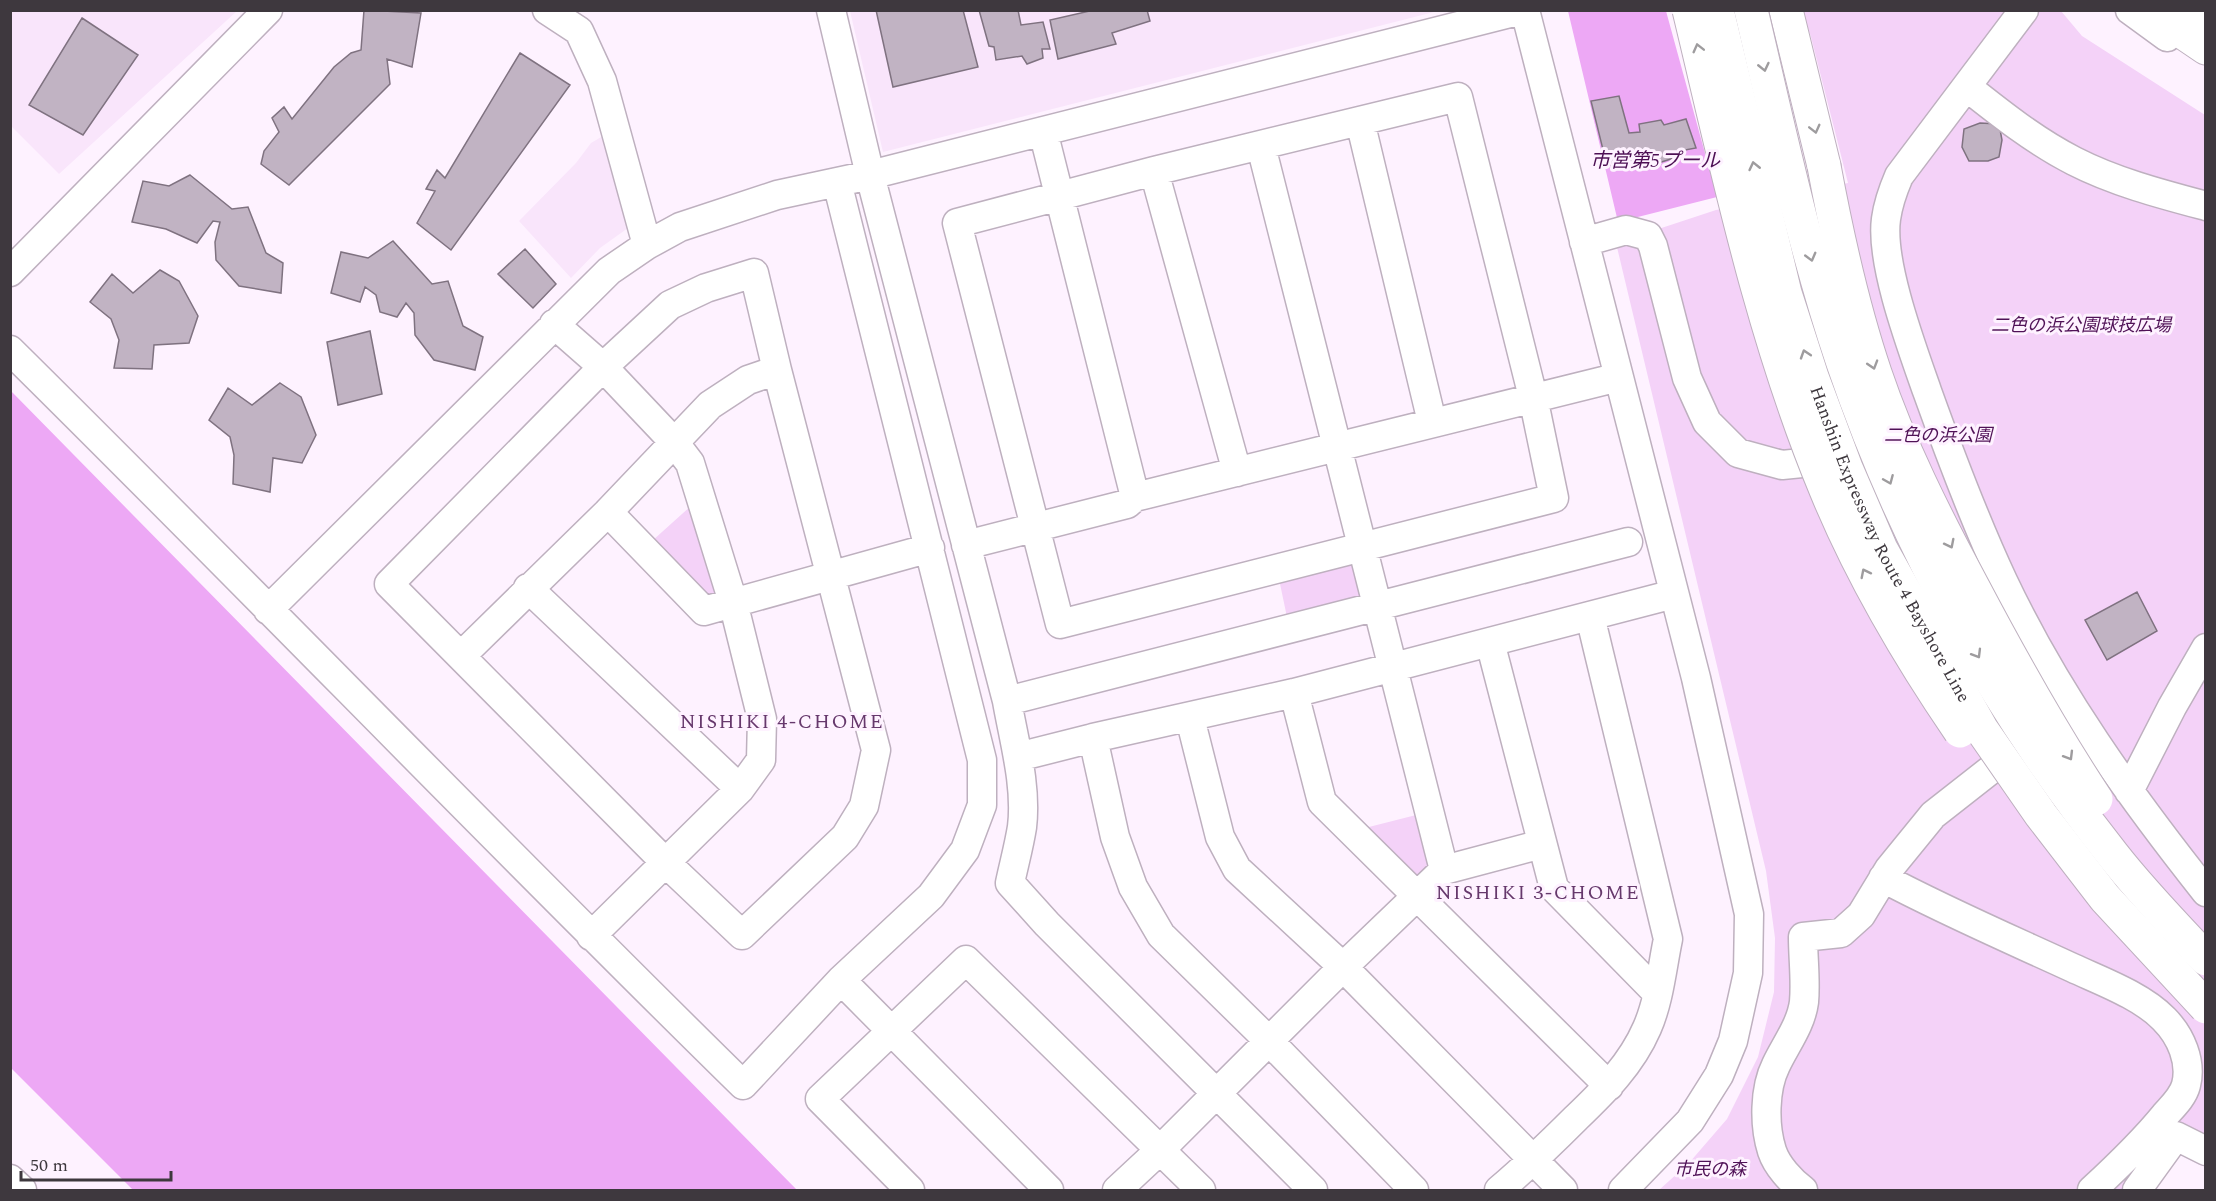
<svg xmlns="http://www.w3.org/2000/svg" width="2216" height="1201" viewBox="0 0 2216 1201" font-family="Spectral,'Noto Sans JP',serif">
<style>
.built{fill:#f9e5fb}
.green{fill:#f4d2f8}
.water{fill:#eda8f5}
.building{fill:#c1b3c3;stroke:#7f7280;stroke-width:1.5}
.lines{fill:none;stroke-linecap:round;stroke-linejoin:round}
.minor-casing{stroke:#beb0bf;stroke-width:31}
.major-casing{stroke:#beb0bf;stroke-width:35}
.highway-casing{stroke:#beb0bf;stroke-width:35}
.minor{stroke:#fff;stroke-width:28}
.major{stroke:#fff;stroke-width:33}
.highway{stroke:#fff;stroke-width:33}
.highway-bridge-casing{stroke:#beb0bf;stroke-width:35;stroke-linecap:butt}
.highway-bridge{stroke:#fff;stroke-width:33}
.oneway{stroke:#9e9c9e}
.labels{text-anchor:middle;stroke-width:6;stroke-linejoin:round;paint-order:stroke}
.park-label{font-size:18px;font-style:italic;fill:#501257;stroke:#fef2ff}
.street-label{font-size:18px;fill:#3e383e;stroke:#fef2ff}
.water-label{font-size:20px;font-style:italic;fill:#4d0f54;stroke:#fef2ff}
.neighbourhood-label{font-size:20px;letter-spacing:1.5px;fill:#66386c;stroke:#fef2ff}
</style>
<rect width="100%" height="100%" fill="#fef2ff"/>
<path class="built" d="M10,11H237L59,174L11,126Z
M850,11H1438L883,152Z
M608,133L628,228L600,248L571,278L519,221L576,163L591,143Z"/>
<path class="green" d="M1802,11H2061L2082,36L2205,115V1163L2180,1151L2149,1190H1659L1689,1163L1727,1119L1758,1057L1774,992L1775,938L1766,871L1616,243L1716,210L1848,183L1811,37Z
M692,505L719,594L705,598L652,541Z
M1356,557L1364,601L1288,622L1279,579Z
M1420,814L1433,862L1418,878L1365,828Z"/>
<path class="water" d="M1568,11H1666L1717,197L1618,222Z
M10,391H11L797,1190H133L11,1068Z"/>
<path class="building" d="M364,10L421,13L412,67L387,59L390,84L289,185L261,164L264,151L279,132L272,118L284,107L292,119L334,67L351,53L361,50Z
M876,10H963L978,67L893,87Z
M979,10H1018L1021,25L1043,22L1050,49H1042L1043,58L1027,64L1022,56L996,60L994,47L989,46Z
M1094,10H1147L1150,21L1112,33L1116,44L1058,59L1050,20Z
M82,18L138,55L83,135L29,105Z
M520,53L570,85L451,250L417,223L435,191L426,189L437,170L445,178Z
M1619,96L1629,133L1640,132L1639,124L1661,120L1664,125L1686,119L1696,148L1674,152L1677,157L1649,166L1647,159L1607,166L1591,101Z
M1980,123L1999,124L2002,140L1999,157L1988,161H1969L1962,147L1964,129Z
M190,175L232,209L248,207L266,253L283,263L281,293L239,286L216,260L215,242L220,222L213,221L197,243L166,229L132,222L143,181L169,186Z
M393,241L432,284L448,281L463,326L483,337L475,370L434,360L415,335L414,313L406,303L397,317L380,312L376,295L365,287L360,302L331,293L341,252L368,258Z
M525,249L556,284L533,308L498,274Z
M160,270L179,281L198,316L189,343L154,345L152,369L114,368L119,340L111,319L90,302L112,274L133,293Z
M370,331L382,394L338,405L327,342Z
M280,383L301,397L316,435L302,463L273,458L270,492L233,484L234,455L230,437L209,420L228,388L252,405Z
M2137,592L2157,631L2107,660L2085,620Z"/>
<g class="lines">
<defs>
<path id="minor" d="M547,10L579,31L602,81L647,245
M831,10L870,175L1007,701C1014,741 1027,786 1022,827C1019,846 1014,864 1010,883L1047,924L1313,1190
M1525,10L1696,678L1749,914L1748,973L1733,1041L1719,1075L1690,1121L1623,1190
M2024,10L1899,176C1893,190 1888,204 1886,219C1880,263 1912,348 1927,391C1950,455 1974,519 2003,581C2056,693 2129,795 2206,892
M2130,10L2167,37
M1967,87C2001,114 2035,141 2074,161C2115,182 2161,194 2206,206
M1458,97L1533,397L1554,498L1060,624L957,223L1154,171Z
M1360,121L1432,422
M1043,131L1135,497L1619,377
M1154,171L1237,472
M1584,242L1626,230L1648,236L1653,246L1687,378L1707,422L1738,453L1782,465L1822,461L1836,456
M10,272L268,10
M554,324L603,367L674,442L690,463L733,602L762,719L761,760L740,789L591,936
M10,350C256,593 496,843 743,1085L841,980L931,896L965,850L982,805V760L837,182
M608,512L704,611L930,548
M966,545L1127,504L1135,497
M528,588L740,789
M268,610L609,271L647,245L680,227L777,195L870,175L1522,10
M1490,642L1554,888L1657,993
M461,656L608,512L710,405L748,380L777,370L876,750L864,806L845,837L742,935L665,862L389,584L603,367L670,305L706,288L754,273L777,370
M1294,693L1322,802L1609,1086
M1007,701L1628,542
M1190,718L1220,837L1237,869L1343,967L1563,1190
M1018,757L1093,738
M2129,791L2172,707L2206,648
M1444,870L1542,844
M1883,878C1945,911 2010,939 2073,968C2101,981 2142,996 2164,1019C2181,1036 2192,1062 2186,1085C2183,1097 2172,1107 2165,1115C2143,1142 2118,1166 2092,1190
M841,980L1049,1190
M10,1179L22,1190
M910,1190L820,1099L966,960L1201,1190
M1117,1190L1160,1150L1343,967L1444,870L1261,146
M1414,1190L1269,1041L1161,935L1133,887L1115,837L1093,738L1294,693L1674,594
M1499,1190C1526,1167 1551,1143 1576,1118C1604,1091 1631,1065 1647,1028C1659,1001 1662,968 1668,939L1590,616
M1803,1190C1791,1181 1777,1166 1772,1151C1764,1126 1764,1089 1776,1065C1786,1044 1801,1025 1804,1002C1806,981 1803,958 1803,937L1841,933L1861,915L1889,869L1933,815L2021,746
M2137,1190L2176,1136L2206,1151"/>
<path id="major" d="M2150,10L2206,48
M2193,10L2206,19"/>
<path id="highway" d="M1786,10L1824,166"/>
</defs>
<use href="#minor" class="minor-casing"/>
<use href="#major" class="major-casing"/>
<use href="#highway" class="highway-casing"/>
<use href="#minor" class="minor"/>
<use href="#major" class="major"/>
<use href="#highway" class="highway"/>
<defs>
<g id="highway-bridge">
<path d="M1689,10C1728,172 1762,336 1826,490C1861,575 1908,655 1960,731"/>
<path id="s1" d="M1717,10L1785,293L1812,377L1846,468L1881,549L1982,730L2041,815L2105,898L2206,1007"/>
<path d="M1751,10C1779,129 1804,248 1843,363C1904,541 1996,708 2113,855C2141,891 2174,925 2206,959"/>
<path d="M1824,166C1837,236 1852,305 1875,373C1900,447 1936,518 1973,587C2011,659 2051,731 2096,799"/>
</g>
</defs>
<use href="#highway-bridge" class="highway-bridge-casing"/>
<use href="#highway-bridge" class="highway-bridge"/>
</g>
<defs><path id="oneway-chevron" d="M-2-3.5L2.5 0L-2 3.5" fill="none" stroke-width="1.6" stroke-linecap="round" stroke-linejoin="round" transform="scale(1.5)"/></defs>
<g class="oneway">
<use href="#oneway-chevron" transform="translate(1698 48) rotate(-104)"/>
<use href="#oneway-chevron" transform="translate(1764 67) rotate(77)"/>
<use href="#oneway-chevron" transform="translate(1815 129) rotate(76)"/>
<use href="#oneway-chevron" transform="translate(1754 166) rotate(-103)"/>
<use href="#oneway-chevron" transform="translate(1811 257) rotate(75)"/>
<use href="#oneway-chevron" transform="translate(1805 354) rotate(-108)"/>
<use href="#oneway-chevron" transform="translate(1873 365) rotate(73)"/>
<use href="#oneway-chevron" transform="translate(1889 480) rotate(67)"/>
<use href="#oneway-chevron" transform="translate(1950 544) rotate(63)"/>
<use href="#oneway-chevron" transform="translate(1865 573) rotate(-117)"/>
<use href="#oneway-chevron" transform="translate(1977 654) rotate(59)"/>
<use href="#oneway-chevron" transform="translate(2069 756) rotate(59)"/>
</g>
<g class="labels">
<g class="park-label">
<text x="2081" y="331">二色の浜公園球技広場</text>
<text x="1938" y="441">二色の浜公園</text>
<text x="1710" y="1175">市民の森</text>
</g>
<g class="street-label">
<text dy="6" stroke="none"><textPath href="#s1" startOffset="564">Hanshin Expressway Route 4 Bayshore Line</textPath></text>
</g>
<g class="water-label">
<text x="1655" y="167">市営第5プール</text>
</g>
<g class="neighbourhood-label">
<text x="782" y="728">NISHIKI 4-CHOME</text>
<text x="1538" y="899">NISHIKI 3-CHOME</text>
</g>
</g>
<rect width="2216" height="1201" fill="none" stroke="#3e383e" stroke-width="24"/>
<path d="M21 1171v9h150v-9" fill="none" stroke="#3e383e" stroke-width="3"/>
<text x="30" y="1171" font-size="18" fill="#3e383e" stroke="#fef2ff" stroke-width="4.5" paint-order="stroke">50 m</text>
</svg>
